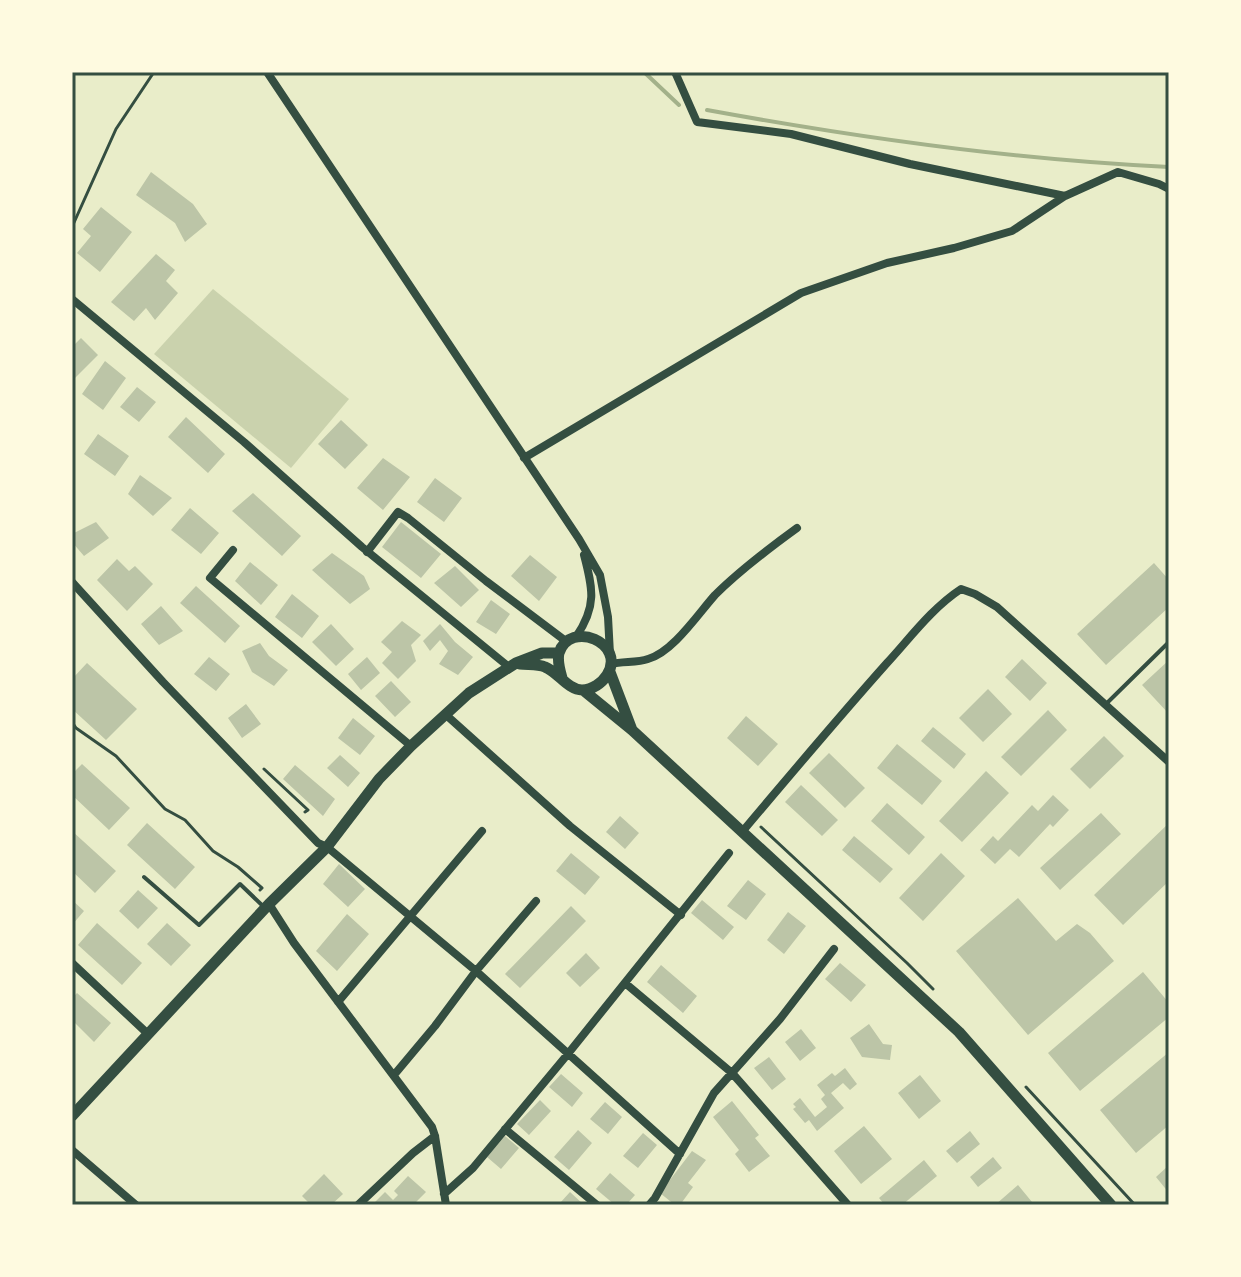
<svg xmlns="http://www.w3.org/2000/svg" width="1241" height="1277" viewBox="0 0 1241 1277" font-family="'Fira Sans Condensed',sans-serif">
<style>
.green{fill:#cad2ad}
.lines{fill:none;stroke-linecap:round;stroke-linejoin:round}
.stream{stroke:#a3b18a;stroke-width:4}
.building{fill:#bcc5a7}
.path{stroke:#344e41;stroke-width:3}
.service{stroke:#344e41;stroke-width:4}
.minor{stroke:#344e41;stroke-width:8}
.tertiary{stroke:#344e41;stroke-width:11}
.neatline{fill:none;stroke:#344e41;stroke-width:3}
</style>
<rect width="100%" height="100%" fill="#e9edc9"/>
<path class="green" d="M213,289L349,399L291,468L154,354Z"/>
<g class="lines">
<path class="stream" d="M644,72L679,105
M707,110C860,138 1014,160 1169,167"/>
</g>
<path class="building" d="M151,172L193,204L207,224L185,242L175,223L136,195Z
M101,207L132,232L100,272L77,253L91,236L83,229Z
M156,254L175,270L166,281L178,293L155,320L146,308L134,321L111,302Z
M81,338L98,355L72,381V347Z
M105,361L126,378L103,410L82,394Z
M137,387L156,402L139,422L120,407Z
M186,417L225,454L208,473L168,437Z
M341,420L368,445L345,469L318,444Z
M98,434L129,456L115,476L84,454Z
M383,458L410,477L383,510L357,488Z
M140,475L172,498L153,516L128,494Z
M435,478L462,498L444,522L417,502Z
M253,493L301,536L282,556L232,511Z
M190,508L219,533L201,554L171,530Z
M96,522L109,538L84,556L72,542V534Z
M401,522L441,554L421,578L382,547Z
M332,553L364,576L370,589L350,604L312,570Z
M530,555L557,577L539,601L511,576Z
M117,559L129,571L135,566L153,584L127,611L97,580Z
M250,562L278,585L261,605L235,581Z
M1154,563L1169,580V607L1106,665L1077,634Z
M455,566L479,590L461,607L434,583Z
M196,586L240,626L225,643L180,603Z
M292,594L319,616L302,638L275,617Z
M491,600L510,614L496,634L476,622Z
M161,606L183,631L159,645L141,624Z
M402,621L421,635L411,645L416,661L398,679L382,663L392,652L381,642Z
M331,624L354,649L336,666L312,642Z
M440,624L455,642L473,657L458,675L439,664L448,651L440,640L430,651L423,641Z
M260,643L269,656L288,670L274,686L252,672L242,651Z
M209,657L230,674L216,691L194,674Z
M367,657L380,673L361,690L348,674Z
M1022,659L1047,683L1030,701L1005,677Z
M1169,660V714L1142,685Z
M87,663L137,709L106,740L72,709V679Z
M391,681L411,702L395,717L375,696Z
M988,689L1012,714L983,742L959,718Z
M246,704L261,724L242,738L228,718Z
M1048,710L1067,730L1021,776L1001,757Z
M746,716L778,744L758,766L727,738Z
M353,718L375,736L360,755L338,738Z
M933,727L966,754L954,769L921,741Z
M1104,736L1124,756L1090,789L1070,769Z
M897,744L942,781L922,805L877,768Z
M829,753L865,788L845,808L809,773Z
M340,755L360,773L348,787L327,768Z
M82,764L130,808L109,830L72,795V774Z
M295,765L335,799L323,816L283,779Z
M986,771L1009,793L962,842L939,821Z
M801,785L838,820L822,836L785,802Z
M1053,795L1069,810L1053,827L1050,824L1019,857L1010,849L995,864L980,850L993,836L998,841L1032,805L1038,811Z
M887,803L925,837L909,855L871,821Z
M1101,813L1121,834L1060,890L1040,868Z
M620,816L639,833L625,849L606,832Z
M147,823L195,867L175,889L127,845Z
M1169,823V881L1123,925L1094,895Z
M72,831L116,871L95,893L72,871Z
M854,836L893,869L880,883L842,850Z
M571,853L600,877L585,895L556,871Z
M941,853L965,876L923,921L899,898Z
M339,864L365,889L348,907L323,884Z
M748,880L766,894L746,920L727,906Z
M138,890L158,908L138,929L119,911Z
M1018,898L1056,941L1077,924L1090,933L1114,961L1028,1035L956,951Z
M72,900L84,911L72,925Z
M702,900L734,927L723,940L691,913Z
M571,906L586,921L520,988L505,974Z
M788,912L806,926L784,954L767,940Z
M347,914L369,934L337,971L316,951Z
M97,923L142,963L122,985L78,945Z
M167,923L191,945L171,966L147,944Z
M586,953L600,968L580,987L566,973Z
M840,963L866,985L851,1002L825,979Z
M661,965L697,996L683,1013L647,982Z
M1143,972L1169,1003V1017L1080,1091L1048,1053Z
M77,993L111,1023L94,1042L72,1020V998Z
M869,1024L883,1044L892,1045L890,1060L862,1057L850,1038Z
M801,1029L816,1048L800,1061L785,1042Z
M1169,1052V1125L1136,1153L1100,1110Z
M769,1057L786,1079L772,1090L754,1068Z
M845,1068L857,1084L850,1090L843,1083L831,1093L844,1108L817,1131L809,1120L805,1123L793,1109L796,1107L793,1104L800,1098L815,1117L827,1107L821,1099L825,1095L817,1085L832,1073L835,1076Z
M561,1074L583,1093L572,1107L549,1087Z
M920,1075L941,1101L919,1119L898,1093Z
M540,1100L551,1111L529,1135L517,1124Z
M732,1101L759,1135L755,1138L770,1156L749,1172L735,1154L739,1150L713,1117Z
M605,1102L622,1117L608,1134L590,1119Z
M864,1126L892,1159L861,1184L834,1151Z
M578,1130L592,1143L569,1170L554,1157Z
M970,1131L980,1144L957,1163L946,1151Z
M643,1133L657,1145L638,1168L623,1156Z
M505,1136L519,1148L501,1169L487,1157Z
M692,1151L706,1160L688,1183L693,1187L680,1205H675L660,1193Z
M993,1157L1002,1168L978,1187L970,1177Z
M924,1160L937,1176L902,1205H885L879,1198Z
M1169,1165V1193L1156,1177Z
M610,1173L635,1195L626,1205H615L596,1189Z
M324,1174L343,1194L331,1205H311L302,1196Z
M408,1176L426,1192L413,1205H372L385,1192L393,1200L398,1195L394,1191Z
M1018,1185L1032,1202L1028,1205H995Z
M570,1192L584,1205H562L560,1203Z"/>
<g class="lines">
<path class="path" d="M72,227L116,129L154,72
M72,722L76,728L116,756L165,809L185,820L213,851L238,867L262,888L260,890
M264,769L308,810L305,812
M761,827L907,963L933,989
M1026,1087L1135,1205"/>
<path class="service" d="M1107,703L1169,642
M144,877L199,925L240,884L265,908"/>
<path class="minor" d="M267,72L579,539L600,575L608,617L610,654
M675,72L697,122L791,134L910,164L1065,196
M72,299L244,442L362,547L509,667
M524,458L801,293L887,263L954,248L1012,231L1065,196L1118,172L1159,184L1169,189
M233,550L210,578L411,746
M367,552L398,512L408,518L486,581L567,642
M72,582L163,682L318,843L327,847L476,971L680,1154
M576,637C597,606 593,589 584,555
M611,664C623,661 637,663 648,659C673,652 698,614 715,595C740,570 768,549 797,528
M445,714L570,826L681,915
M742,832C790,775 838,718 887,663C910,638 932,608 961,589L975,594L997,607L1169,762
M269,904L294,943L432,1127L435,1136L446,1205
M72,963L148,1034
M625,983L732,1073L848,1205
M338,1002L482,831
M394,1075L435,1026L476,971L536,901
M505,1129L597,1205
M72,1150L136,1205
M444,1194L473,1168L567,1055L729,853
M358,1205L413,1153L435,1136
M649,1205L655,1198L714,1093L780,1019L834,949"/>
<path class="tertiary" d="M520,664C528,665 538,664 545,667C558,672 568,690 582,690C592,690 602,683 607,675C627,643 570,619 559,653C557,661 560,671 562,678
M610,672L632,730
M583,690L632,730L959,1032L1111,1205
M72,1116L269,904L327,847L379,779L411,746L469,693L516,663L542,653H559"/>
</g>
<rect width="1241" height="1277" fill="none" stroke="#fefae0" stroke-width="148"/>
<rect x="74" y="74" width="1093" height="1129" class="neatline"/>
</svg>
